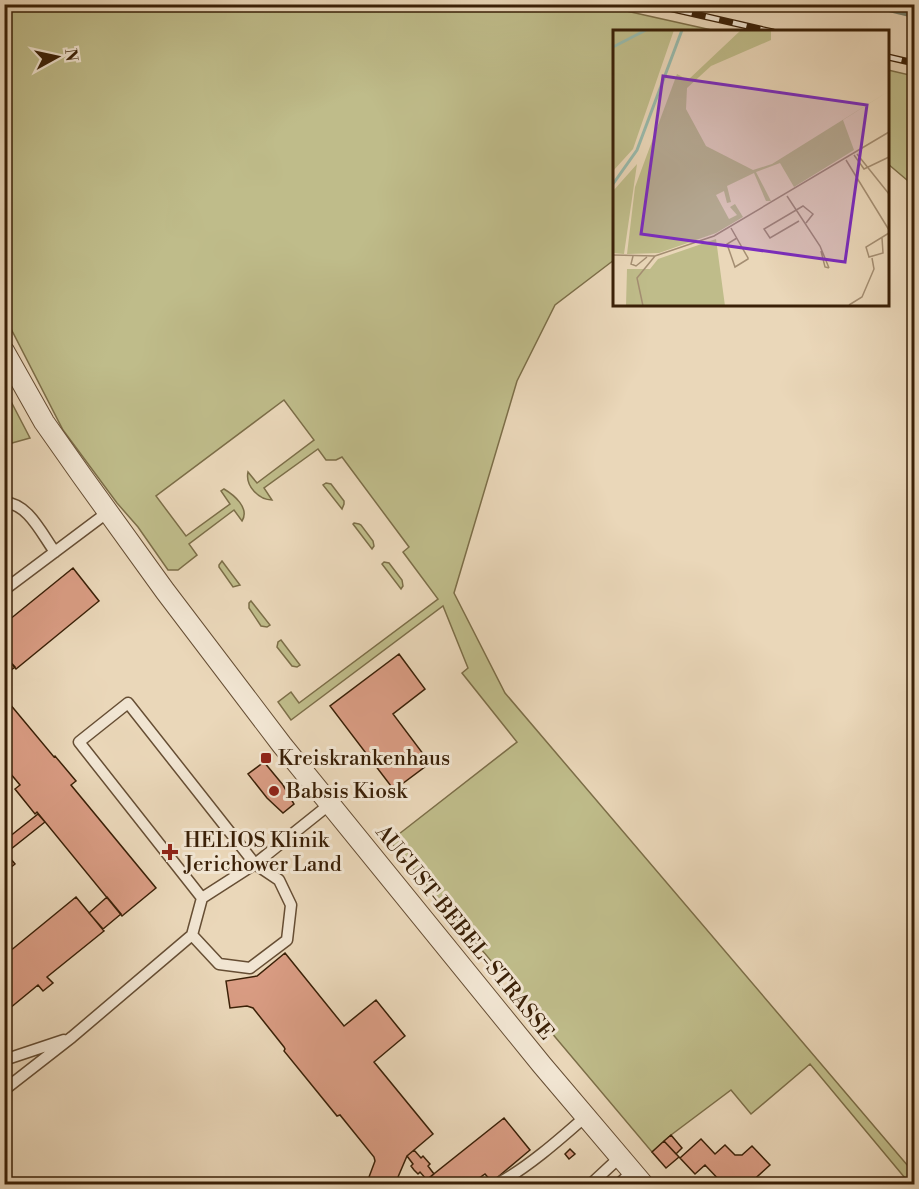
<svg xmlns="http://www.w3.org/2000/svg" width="919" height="1189" viewBox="0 0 919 1189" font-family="'Libre Bodoni',serif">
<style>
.green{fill:#bfbc8a;stroke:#7c6e48;stroke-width:1.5}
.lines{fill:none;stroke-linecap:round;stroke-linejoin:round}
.stream{stroke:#727c6a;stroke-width:6}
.building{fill:#d99c83;stroke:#3a2007;stroke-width:1.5}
.lane-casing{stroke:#664e34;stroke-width:13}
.street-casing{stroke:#664e34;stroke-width:22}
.lane{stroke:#f1e5d2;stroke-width:10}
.street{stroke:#f1e5d2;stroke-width:20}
.rail-casing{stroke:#3a2007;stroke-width:7}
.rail{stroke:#f1e5d2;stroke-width:4.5;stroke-dasharray:14;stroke-linecap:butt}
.poi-dot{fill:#8f2418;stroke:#f1e5d2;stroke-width:2}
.labels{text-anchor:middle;stroke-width:6;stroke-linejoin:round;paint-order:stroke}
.poi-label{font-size:21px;fill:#3a2007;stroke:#f1e5d2;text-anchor:start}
.street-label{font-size:21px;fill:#3a2007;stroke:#f1e5d2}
.inset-river{fill:none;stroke:#98baac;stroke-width:3}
.inset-road{fill:none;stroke:#a48e72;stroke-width:1.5}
.view{fill:#7b2cbf;fill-opacity:0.15;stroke:#7b2cbf;stroke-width:3}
.inset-edge{fill:none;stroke:#3a2007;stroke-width:3}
</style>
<rect width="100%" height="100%" fill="#ead7b9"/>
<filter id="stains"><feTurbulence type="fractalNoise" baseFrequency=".00333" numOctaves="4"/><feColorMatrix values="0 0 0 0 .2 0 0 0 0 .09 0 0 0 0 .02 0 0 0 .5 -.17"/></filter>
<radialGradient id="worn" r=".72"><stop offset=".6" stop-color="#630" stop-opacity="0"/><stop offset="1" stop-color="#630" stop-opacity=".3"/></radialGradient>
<path class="green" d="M595,4L716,31L614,32V260L555,305L517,381L454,593L505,693L914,1173V1184H910L810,1064L751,1114L731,1090L671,1135L652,1152L390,841L517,742L462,673L468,668L443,606L291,720L278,702L291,692L299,703L438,599L403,552L409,547L342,457L336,460H326L318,449L264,488L272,500C259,500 245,486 248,472L257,483L314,440L284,400L156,496L186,536L230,504L221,491L224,489C234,495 250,508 242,521L234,510L189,544L197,555L178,570H168L138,527L117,503L63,430L5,317V5Z
M888,70L914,76V186L888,164Z
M4,388L30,438L5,445H4Z
M326,483L331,484L344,501V504L342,509L323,485Z
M354,523L359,524L361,525L373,541L374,546L372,549L353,524Z
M222,561L240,585L233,587L219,567V565Z
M384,562L389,563L402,580L403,586L401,589L382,564Z
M251,601L270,625L267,627L261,626L249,608V603Z
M281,640L300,665L297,667L292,666L277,647L278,642Z"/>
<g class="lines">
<path class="stream" d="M869,4L914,15"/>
</g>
<path class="building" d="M73,568L99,601L16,669L4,655V624Z
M399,654L425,689L393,714L430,763L394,790L330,706Z
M4,655L15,667L4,676Z
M4,697L54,757L55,756L76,781L71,785L156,888L122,916L37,812L35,814L15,789L20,785L4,766Z
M264,762L283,785L294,804L283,813L267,798L248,774Z
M38,814L45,822L6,853L4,851V841Z
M4,851L15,864L4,873Z
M76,897L104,931L47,977L53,983L43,991L38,985L4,1013V956Z
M107,897L121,914L103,929L89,913Z
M285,953L344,1026L376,1000L405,1036L374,1062L433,1134L407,1156L395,1184H388L369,1177L375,1161L374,1157L340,1115L337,1116L284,1051L285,1049L284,1047L253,1008L247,1006L230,1008L226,981L257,976Z
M504,1118L530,1150L492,1182L485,1174L475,1181L478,1183L476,1184H424L426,1183L425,1181Z
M671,1135L682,1148L676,1154L664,1141Z
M701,1139L715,1154L725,1145L735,1155H742L752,1146L770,1165L749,1184H723L705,1165L695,1174L680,1158Z
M664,1141L679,1157L666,1168L652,1152Z
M570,1149L575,1154L569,1159L565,1154Z
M414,1150L421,1158L423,1156L430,1164L428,1166L434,1174L427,1180L420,1172L418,1174L414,1170L411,1166L413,1164L407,1156Z"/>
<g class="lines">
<defs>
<path id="lane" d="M4,503C27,501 43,536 55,552
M4,590L108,512
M192,935L219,964L250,968L287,940L291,905L279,880L255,864L128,703L79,742L202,898
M4,1060L64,1040
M4,1090L72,1037L192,935L202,898L255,864L330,804
M497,1184C527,1168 559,1140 585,1117
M591,1184L620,1157
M619,1184L632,1172"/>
<path id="street" d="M4,351L44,422L82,476L165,591L282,745L542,1065L643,1184"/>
</defs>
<use href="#lane" class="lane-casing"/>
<use href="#street" class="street-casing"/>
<use href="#lane" class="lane"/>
<use href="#street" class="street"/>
<defs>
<path id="rail" d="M651,4L773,32
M888,57L914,63"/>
</defs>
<use href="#rail" class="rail-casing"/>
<use href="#rail" class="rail"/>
</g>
<g class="poi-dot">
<rect x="260" y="752" width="12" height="12" rx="3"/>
<circle cx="274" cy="791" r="6"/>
<path d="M167 843h6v6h6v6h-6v6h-6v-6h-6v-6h6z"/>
</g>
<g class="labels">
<g class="poi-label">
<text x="278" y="765">Kreiskrankenhaus</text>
<text x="286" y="798">Babsis Kiosk</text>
<text x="184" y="847">HELIOS Klinik<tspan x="184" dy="24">Jerichower Land</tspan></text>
</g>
<g class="street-label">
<text transform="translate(465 932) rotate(51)" y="7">AUGUST-BEBEL-STRASSE</text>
</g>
</g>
<g transform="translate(613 30)">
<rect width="276" height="276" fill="#ead7b9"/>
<path d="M0,0H61L20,119L0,141ZM128,0H158V10L98,36L74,58L73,79L93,116L140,140L159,134L276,61L230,90L241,120L181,157L167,133L143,142L158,171H153L141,143L114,156L118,172L114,173L111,161L103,165L116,189L124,185L117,177L122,174L130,187L103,203L46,223L14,224L22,157L64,44L75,50ZM24,134L11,224L0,223V161ZM103,209L112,276H13L14,239H37L45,229Z" fill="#bfbc8a"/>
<path class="inset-river" d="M0,17L33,0M0,154L24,120L69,0"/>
<path class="inset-road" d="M244,124L276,164M241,125L251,139L276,127M233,130L276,200M174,166L207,216L216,238M186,191L157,208L151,199L190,176L200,184L193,193M118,198L135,228V229L122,237L114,214L124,208M269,208L270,223L256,227L253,217L276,203M208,221L212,237L216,238M0,225L42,226L101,206L276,102M20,226L18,234L23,236L34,227M236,275L249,267L261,239L259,228M30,276L24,248L42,226"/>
<path class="view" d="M50,46L254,75L232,232L28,204Z"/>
<rect width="276" height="276" class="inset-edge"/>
</g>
<rect width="919" height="1189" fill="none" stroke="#ead7b9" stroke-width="24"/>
<rect x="6" y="6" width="907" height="1177" fill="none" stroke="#3a2007" stroke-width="3"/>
<rect x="12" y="12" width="895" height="1165" fill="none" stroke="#3a2007" stroke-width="1.5"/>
<g transform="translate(57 57) rotate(82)" stroke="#f1e5d2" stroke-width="4.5" paint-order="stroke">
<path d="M0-4.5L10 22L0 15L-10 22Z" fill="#3a2007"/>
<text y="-9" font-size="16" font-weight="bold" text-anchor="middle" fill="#3a2007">N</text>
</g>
<rect width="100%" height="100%" filter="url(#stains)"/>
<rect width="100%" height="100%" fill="url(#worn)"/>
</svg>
